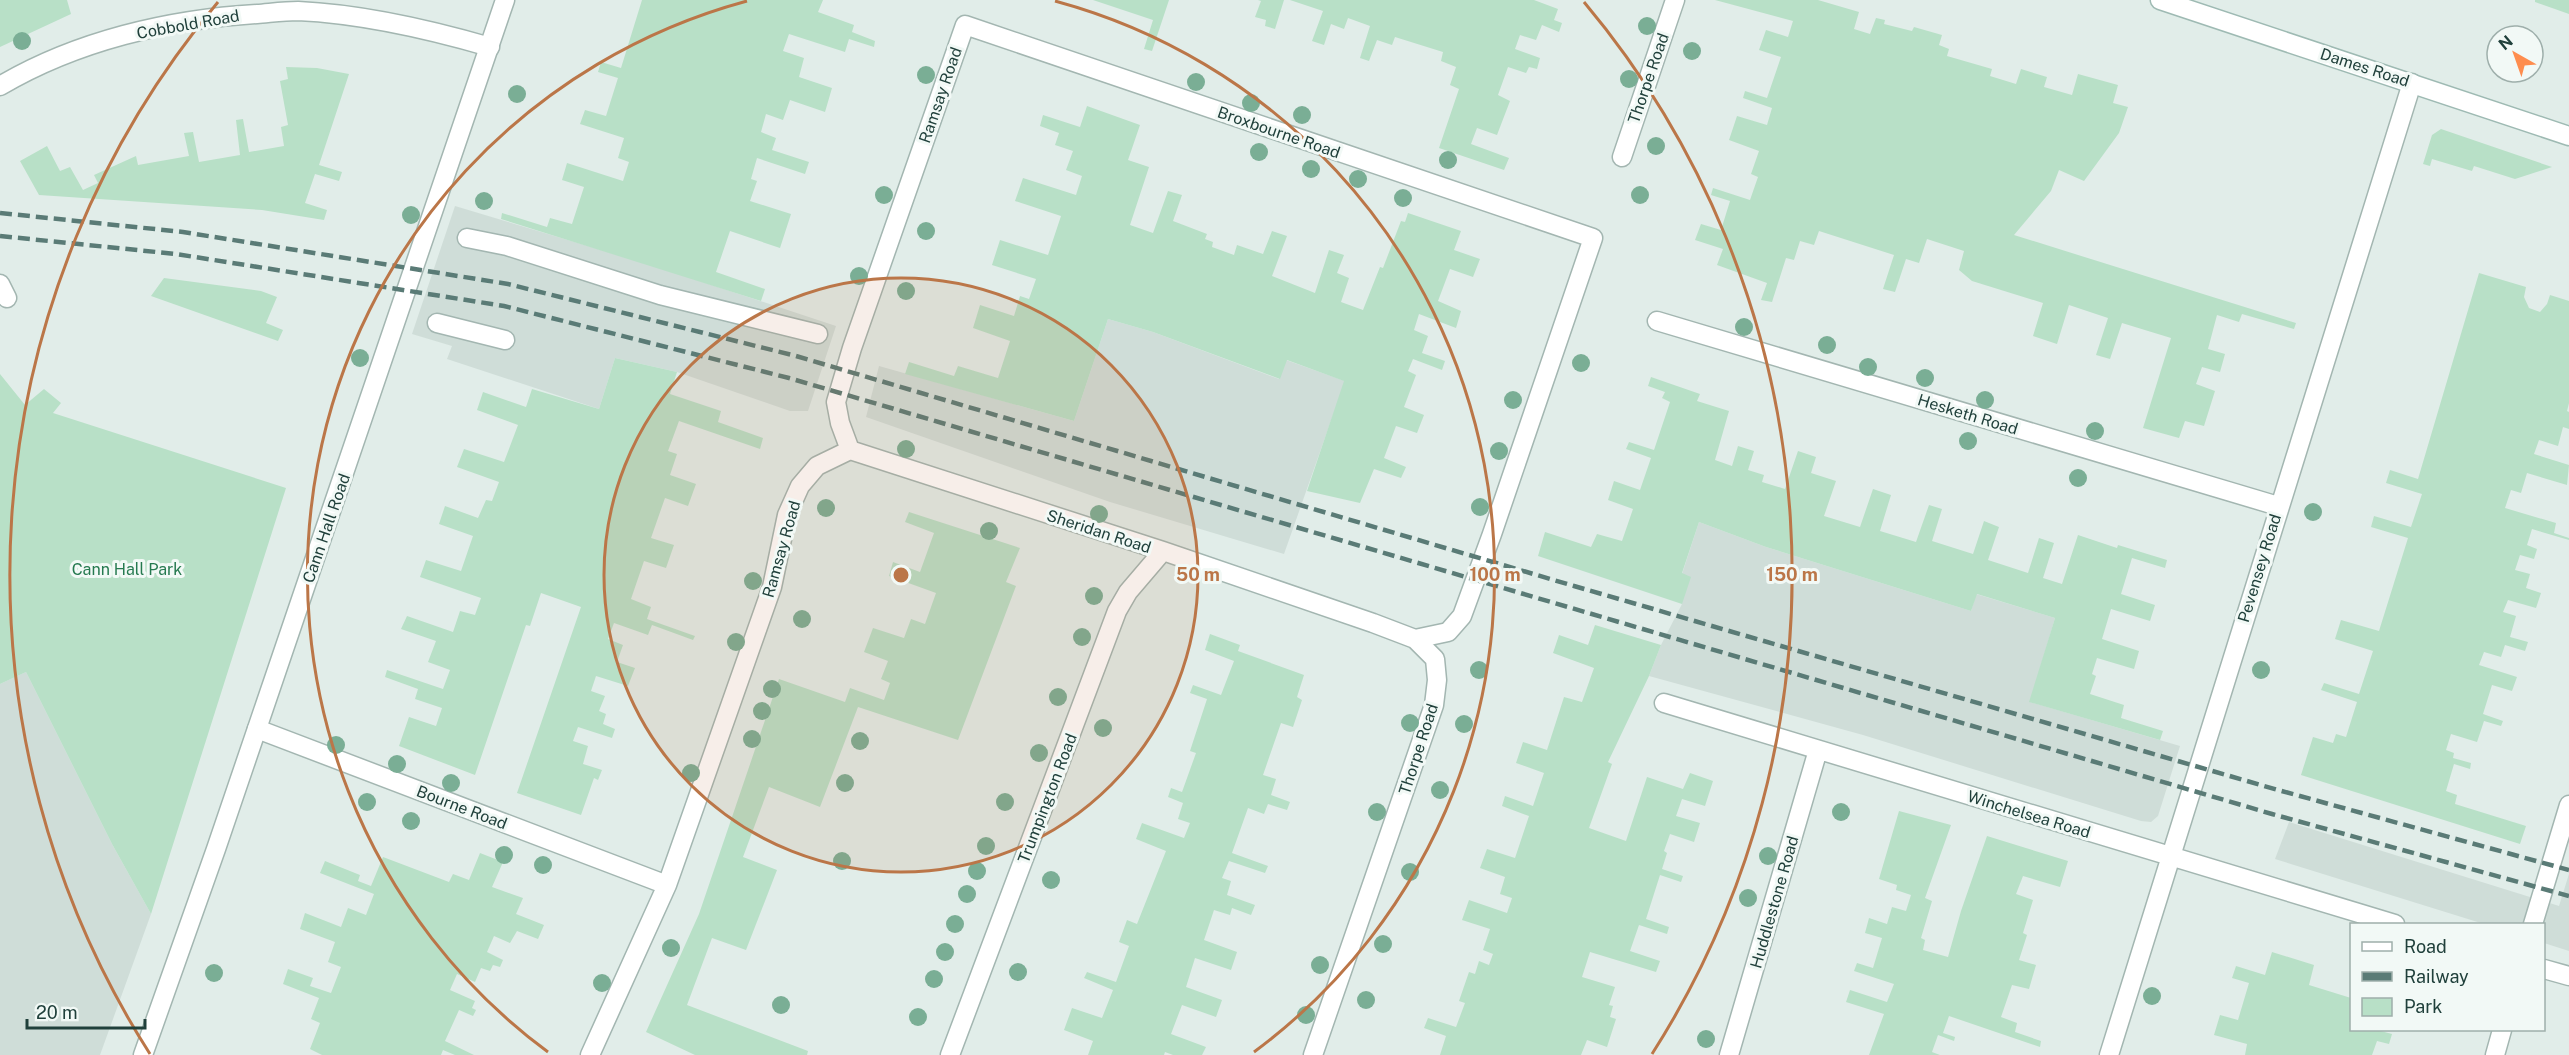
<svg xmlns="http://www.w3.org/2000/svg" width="2569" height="1055" viewBox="0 0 2569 1055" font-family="'Public Sans',sans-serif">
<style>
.built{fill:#cfddd8}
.green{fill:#b8e0c7}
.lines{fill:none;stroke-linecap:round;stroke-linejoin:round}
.service-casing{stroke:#a3b6b1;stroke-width:21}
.minor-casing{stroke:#a3b6b1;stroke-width:21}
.tertiary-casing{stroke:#a3b6b1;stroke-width:21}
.secondary-casing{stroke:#9ebab3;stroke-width:21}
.service{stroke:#fff;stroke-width:18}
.minor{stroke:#fff;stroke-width:18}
.tertiary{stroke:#fff;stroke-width:18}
.secondary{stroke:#fff;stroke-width:18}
.rail{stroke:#5a7b76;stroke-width:4.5;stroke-dasharray:12 6;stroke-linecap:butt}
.tree{fill:#7aae95}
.ring{fill:none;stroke:#bb7648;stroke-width:3}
.labels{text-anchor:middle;stroke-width:6;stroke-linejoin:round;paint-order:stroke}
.street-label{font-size:16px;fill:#20403b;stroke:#f2f9f6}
.park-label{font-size:16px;fill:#267a50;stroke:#f2f9f6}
.centre{fill:#bb7648;stroke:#f2f9f6;stroke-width:3}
.ring-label{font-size:18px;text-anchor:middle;font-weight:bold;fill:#bb7648;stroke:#f2f9f6;stroke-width:6;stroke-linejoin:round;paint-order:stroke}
</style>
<rect width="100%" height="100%" fill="#e1ede9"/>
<path class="built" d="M455,206L651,265L836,326L808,411H790L677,372L615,358L599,409L447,359L452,346L412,334Z
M1108,319L1153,332L1279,379L1286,360L1345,381L1284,554L1110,502L866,417L879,366L1074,421Z
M1699,522L1766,547L1971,611L1976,594L2055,618L2030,702L2180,746L2158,816L2151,822L2141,821L1863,735L1649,676L1661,645L1682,604V574Z
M26,672L112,844L151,914L100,1055H0V684Z
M2289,822L2559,906L2569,874V951L2544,943V924H2484L2275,859Z"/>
<path class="green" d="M0,0H67L71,14L0,47Z
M642,0H823L818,12L854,25L852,32L875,41L874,47L849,39L845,52L789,34L783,51L804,58L799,77L832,88L825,112L790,100L783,120L766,114L761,132L776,138L772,150L809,162L805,174L757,158L751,179L757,181L750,201L791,214L780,248L730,231L716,272L765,289L761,301L501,219L502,213L547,227L550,218L572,224L584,187L562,180L567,163L623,181L629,162L618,158L624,138L580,124L585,110L606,116L618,78L598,72L601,62L621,68Z
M1093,0H1169L1152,51L1144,49L1153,20Z
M1258,0H1284L1275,29L1265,26L1266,20L1255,17L1261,1Z
M1290,0H1534L1558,9L1554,20L1562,23L1559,32L1542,25L1536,40L1520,35L1515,49L1540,58L1537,69L1529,67L1526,73L1508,67L1498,95L1510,101L1497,135L1477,128L1471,144L1509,158L1504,170L1439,148L1459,89L1450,85L1456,67L1441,61L1443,52L1395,37L1392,45L1377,40L1369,61L1360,58L1370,26L1348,18L1344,29L1331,24L1324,45L1312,41L1323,11Z
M1715,0H1818L1859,12L1854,29L1870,34L1876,18L1885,20L1884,24L1912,31L1914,27L1942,35L1939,45L1949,49L1947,56L1992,69L1990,76L2016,84L2021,69L2047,77L2044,87L2072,95L2078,74L2118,85L2113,103L2128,107L2119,133L2084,181L2059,170L2051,191L2014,235L2296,323L2294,329L2242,314L2239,322L2217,315L2208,349L2225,354L2220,372L2202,367L2196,384L2215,391L2204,426L2185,421L2179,438L2143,428L2171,338L2122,323L2110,359L2096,355L2108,318L2069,305L2057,344L2033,336L2043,303L1972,281L1959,270L1964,251L1927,239L1919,263L1906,259L1895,292L1883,289L1894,255L1819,231L1814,245L1800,241L1794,260L1786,258L1772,302L1761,300L1767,283L1717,265L1723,249L1695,240L1701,224L1721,230L1730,201L1711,195L1713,188L1750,200L1758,177L1751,174L1759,151L1729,140L1737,116L1767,125L1772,108L1743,98L1745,91L1767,98L1781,57L1759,50L1766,30L1788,37L1793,21Z
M2535,0H2569V14L2535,2Z
M286,67L317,68L349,74L319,165L342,172L339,181L315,174L305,203L327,210L324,220L262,210L39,195L20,161L47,146L60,171L70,167L83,190L98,183L94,175L136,156L138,165L189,156L184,133L193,132L199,162L240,155L236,120L243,119L249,152L284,146L281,127L288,125L280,81L288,79Z
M1087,106L1140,125L1128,160L1149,167L1130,225L1153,233L1168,191L1182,195L1173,221L1207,234L1205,239L1213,242L1212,247L1234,255L1237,245L1263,254L1272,231L1287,236L1272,276L1315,293L1329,250L1344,255L1337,273L1349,278L1341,302L1363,310L1380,267L1383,268L1401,221L1405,222L1408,213L1461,231L1454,250L1480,259L1473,277L1450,269L1438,301L1461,311L1456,328L1419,314L1414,330L1428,336L1422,353L1445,361L1442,370L1413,359L1408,371L1416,375L1404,407L1424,415L1417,433L1396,426L1384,458L1406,467L1401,478L1374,469L1360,503L1307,491L1344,381L1287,360L1280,379L1153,332L1108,319L1074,421L905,374L909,362L954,376L958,366L998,378L1010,341L973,328L980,305L1014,316L1020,296L1029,299L1036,279L992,265L1000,240L1048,255L1061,216L1015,201L1023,178L1076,195L1082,176L1066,170L1073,151L1055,145L1059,133L1040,126L1043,115L1080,127Z
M2441,129L2552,167L2515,179L2474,166L2472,171L2432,159L2430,166L2423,164L2432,135Z
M2479,273L2526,287L2524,297L2529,308L2540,312L2547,304L2550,295L2569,301V403L2567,411L2569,412V429L2563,427L2558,446L2539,440L2534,454L2569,465L2567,485L2527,473L2521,493L2511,490L2505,508L2556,523L2554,533L2569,538V540L2532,529L2527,545L2537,549L2534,559L2520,555L2515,570L2530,574L2526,588L2541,593L2536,608L2508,600L2503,612L2516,616L2510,637L2528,642L2525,651L2505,645L2501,657L2484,652L2479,665L2517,677L2512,691L2492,685L2483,714L2503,721L2501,726L2484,721L2477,742L2451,734L2446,750L2454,753L2453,758L2471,763L2470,769L2454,764L2446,791L2457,795L2455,804L2526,826L2520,844L2301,775L2313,737L2333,743L2336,734L2346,737L2357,702L2321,690L2324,683L2359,694L2373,651L2335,639L2341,620L2379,631L2408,538L2371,527L2374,516L2411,527L2422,494L2386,483L2390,470L2418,479Z
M164,278L261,291L277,297L266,323L283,330L278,341L151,296Z
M615,358L677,372L670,394L721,411L718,422L763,438L760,449L679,421L668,451L677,454L670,475L696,484L688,506L665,498L651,538L674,545L666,568L644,561L631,599L651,607L647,619L695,636L693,640L652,625L648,635L614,623L608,639L623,645L617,662L635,668L628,686L596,676L591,691L605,696L599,711L606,714L603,724L615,729L612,738L578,727L573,741L588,746L583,764L602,770L598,780L594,778L581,815L517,793L581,607L541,593L530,626L526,625L475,775L399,746L409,717L436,726L442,708L415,699L418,689L385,677L387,670L443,689L450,670L428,662L436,641L401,629L407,616L453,632L460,611L475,615L481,598L420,577L426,560L461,571L473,536L439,524L445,506L478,518L486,500L492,501L499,482L457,467L464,449L504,462L518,425L477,410L483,392L526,407L532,389L599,409Z
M0,374L25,405L44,389L61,403L53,413L286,488L151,914L112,844L26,672L0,684Z
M1651,377L1700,394L1697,401L1729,411L1715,460L1732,466L1738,446L1754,451L1748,470L1764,475L1762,482L1785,489L1798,451L1816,457L1811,473L1836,481L1824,516L1860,527L1873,489L1891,495L1880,531L1916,542L1929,505L1942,509L1932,541L1973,554L1984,521L1999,527L1988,560L2028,573L2039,538L2054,543L2043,578L2062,584L2078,535L2117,548L2118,545L2167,560L2165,568L2132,558L2121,594L2155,605L2150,621L2111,609L2102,639L2139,651L2134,669L2097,658L2092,674L2096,676L2090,694L2124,705L2121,718L2163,731L2160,740L2029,702L2055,618L1977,594L1971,611L1766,547L1699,522L1682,573L1691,577L1682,604L1538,556L1545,532L1591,547L1597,534L1622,541L1633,509L1608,500L1614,481L1640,490L1651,458L1626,449L1629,442L1654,450L1670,402L1662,398L1665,392L1648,386Z
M909,512L1020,548L1006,582L1016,586L958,740L858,707L820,807L769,787L743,857L777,870L746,950L712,938L687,1005L808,1051L807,1055H695L646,1032L699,914L779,679L845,702L850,688L884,700L890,683L881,679L888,661L864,652L873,628L904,638L911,619L925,624L936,593L889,576L893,562L920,572L934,533L905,522Z
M1595,625L1661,645L1649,676L1608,762L1612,764L1589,828L1626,841L1647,777L1683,789L1690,773L1713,781L1705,806L1682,799L1676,816L1700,823L1694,842L1670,834L1664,851L1667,853L1662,869L1683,876L1681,882L1660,875L1646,919L1669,927L1667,934L1639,925L1630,951L1660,961L1656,972L1590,952L1582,977L1615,987L1609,1005L1613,1006L1610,1017L1616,1019L1607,1047L1587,1040L1581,1055H1440L1446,1036L1424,1028L1428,1018L1456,1027L1465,1003L1459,1001L1469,972L1475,974L1479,961L1489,965L1493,954L1483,950L1490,929L1462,920L1469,900L1507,913L1512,898L1500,894L1505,877L1480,868L1487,849L1515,858L1529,816L1502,806L1505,796L1533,806L1544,773L1516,763L1523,742L1547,750L1564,697L1582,702L1594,668L1553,653L1559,635L1588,645Z
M1210,634L1240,645L1238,651L1304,675L1297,697L1302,700L1293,727L1281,723L1263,775L1276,779L1271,795L1290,802L1287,810L1268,804L1264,814L1248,808L1232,853L1268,866L1265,873L1229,861L1222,878L1231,881L1227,895L1255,905L1251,915L1232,908L1230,915L1214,910L1204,940L1237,952L1231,970L1195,958L1186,987L1222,1000L1216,1017L1182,1005L1171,1034L1206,1047L1202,1055H1173L1165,1052L1164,1055H1088L1093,1041L1064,1030L1072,1008L1102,1018L1113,990L1084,978L1087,972L1116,982L1129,946L1119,942L1127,920L1137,924L1166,851L1136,839L1142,823L1184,838L1190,823L1178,819L1183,803L1168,797L1171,788L1182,792L1196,753L1190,751L1207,699L1190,693L1193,685L1221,695L1234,661L1205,650Z
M1899,811L1951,825L1925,898L1932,901L1921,938L1925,940L1923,950L1948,957L1961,911L1987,836L2068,861L2060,887L2023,876L2016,894L2033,900L2023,933L2027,935L2019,960L2036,965L2029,989L2012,985L2001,1017L2017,1023L2015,1032L2041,1041L2040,1047L1949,1016L1943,1033L1955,1037L1954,1041L1938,1035L1932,1052L1940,1055H1869L1884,1014L1846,1002L1850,990L1887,1002L1894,984L1854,971L1857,963L1873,968L1882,938L1865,933L1869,918L1887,924L1892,907L1906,911L1911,895L1896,890L1897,885L1879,879Z
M480,853L503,862L492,887L523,898L516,914L544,925L538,939L517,931L510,943L494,936L487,952L503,960L500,967L493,965L490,971L481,968L475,982L457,974L450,990L475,1001L472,1008L476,1010L473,1016L459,1010L445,1041L474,1055H455L443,1050L441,1055H322L310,1049L320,1023L311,1019L319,998L283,984L288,969L313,978L310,986L331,993L341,967L328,962L335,942L300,929L305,913L341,927L348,908L366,915L374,894L320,873L325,861L360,875L358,881L371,886L383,857L449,882L453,874L469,880Z
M2272,952L2314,965L2309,985L2351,998L2352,1030H2377L2392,1034L2389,1044L2377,1041L2372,1055H2245L2247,1044L2214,1035L2220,1015L2238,1020L2249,983L2232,978L2236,966L2265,975Z"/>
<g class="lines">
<defs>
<path id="service" d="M467,238L507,246L660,295L818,334
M0,284L7,298
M437,323L505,340"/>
<path id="minor" d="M0,86C76,41 169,19 257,14C270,13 284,11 298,11C363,14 428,29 490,47
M1622,157L1675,0
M1657,321L2278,506
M850,450L840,423L836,402L852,348L965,25L1593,238L1492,534L1462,616L1448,632L1415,639
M850,450L1163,551L1373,623L1415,639L1435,659L1437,680L1434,705L1313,1055
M1664,703L2395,924
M257,729L667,885
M2533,924L2569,805
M2544,969L2569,976
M590,1055L667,885L772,587L787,515L800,486L817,466L850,450
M950,1055L1117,611L1128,592L1163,551
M1729,1055L1818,750
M2109,1055L2412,83
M2495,1055L2502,1030"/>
<path id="tertiary" d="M143,1055L216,849L505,0"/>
<path id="secondary" d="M2160,0L2569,136"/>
</defs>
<use href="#service" class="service-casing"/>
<use href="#minor" class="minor-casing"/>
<use href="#tertiary" class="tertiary-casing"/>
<use href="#secondary" class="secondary-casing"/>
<use href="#service" class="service"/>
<use href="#minor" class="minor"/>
<use href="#tertiary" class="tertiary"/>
<use href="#secondary" class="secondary"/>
<path class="rail" d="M0,213L183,232L508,284L796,356L1574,586L2278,790L2569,870
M0,236L176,254L504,306L789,378L2272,814L2569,896"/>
</g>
<g class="tree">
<circle cx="1647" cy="26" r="9"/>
<circle cx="22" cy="41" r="9"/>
<circle cx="1692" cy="51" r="9"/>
<circle cx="926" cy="75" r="9"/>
<circle cx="1629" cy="79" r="9"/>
<circle cx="1196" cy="82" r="9"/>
<circle cx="517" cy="94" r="9"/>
<circle cx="1251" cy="103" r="9"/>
<circle cx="1302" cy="115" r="9"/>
<circle cx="1656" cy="146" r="9"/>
<circle cx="1259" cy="152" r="9"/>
<circle cx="1448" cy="160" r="9"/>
<circle cx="1311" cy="169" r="9"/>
<circle cx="1358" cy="179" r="9"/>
<circle cx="884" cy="195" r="9"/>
<circle cx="1640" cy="195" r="9"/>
<circle cx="1403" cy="198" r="9"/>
<circle cx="484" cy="201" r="9"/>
<circle cx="411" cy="215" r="9"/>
<circle cx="926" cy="231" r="9"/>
<circle cx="859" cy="276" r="9"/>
<circle cx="906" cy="291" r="9"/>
<circle cx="1744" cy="327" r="9"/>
<circle cx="1827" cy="345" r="9"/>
<circle cx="360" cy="358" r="9"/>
<circle cx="1581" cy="363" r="9"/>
<circle cx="1868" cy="367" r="9"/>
<circle cx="1925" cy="378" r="9"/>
<circle cx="1513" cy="400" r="9"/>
<circle cx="1985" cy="400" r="9"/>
<circle cx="2095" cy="431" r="9"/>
<circle cx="1968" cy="441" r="9"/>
<circle cx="906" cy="449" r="9"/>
<circle cx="1499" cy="451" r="9"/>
<circle cx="2078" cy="478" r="9"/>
<circle cx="1480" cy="507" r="9"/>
<circle cx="826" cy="508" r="9"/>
<circle cx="2313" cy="512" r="9"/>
<circle cx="1099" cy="514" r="9"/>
<circle cx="989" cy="531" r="9"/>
<circle cx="753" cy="581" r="9"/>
<circle cx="1094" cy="596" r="9"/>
<circle cx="802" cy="619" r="9"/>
<circle cx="1082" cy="637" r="9"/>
<circle cx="736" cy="642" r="9"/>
<circle cx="1479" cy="670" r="9"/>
<circle cx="2261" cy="670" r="9"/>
<circle cx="772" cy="689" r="9"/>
<circle cx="1058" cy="697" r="9"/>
<circle cx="762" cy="711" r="9"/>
<circle cx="1410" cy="723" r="9"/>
<circle cx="1464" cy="724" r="9"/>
<circle cx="1103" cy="728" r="9"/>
<circle cx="752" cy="739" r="9"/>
<circle cx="860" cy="741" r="9"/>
<circle cx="336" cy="745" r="9"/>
<circle cx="1039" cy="753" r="9"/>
<circle cx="397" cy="764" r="9"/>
<circle cx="691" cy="773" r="9"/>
<circle cx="451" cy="783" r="9"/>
<circle cx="845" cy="783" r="9"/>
<circle cx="1440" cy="790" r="9"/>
<circle cx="367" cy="802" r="9"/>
<circle cx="1005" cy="802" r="9"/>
<circle cx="1377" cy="812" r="9"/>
<circle cx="1841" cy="812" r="9"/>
<circle cx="411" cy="821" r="9"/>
<circle cx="986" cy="846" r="9"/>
<circle cx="504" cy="855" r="9"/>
<circle cx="1768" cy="856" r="9"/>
<circle cx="842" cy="861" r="9"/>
<circle cx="543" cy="865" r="9"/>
<circle cx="977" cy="871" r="9"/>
<circle cx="1410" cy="872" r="9"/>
<circle cx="1051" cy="880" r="9"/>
<circle cx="967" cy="894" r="9"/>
<circle cx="1748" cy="898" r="9"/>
<circle cx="955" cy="924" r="9"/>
<circle cx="1383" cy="944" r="9"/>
<circle cx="671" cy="948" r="9"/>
<circle cx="945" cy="952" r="9"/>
<circle cx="1320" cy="965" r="9"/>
<circle cx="1018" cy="972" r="9"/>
<circle cx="214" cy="973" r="9"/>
<circle cx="934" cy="979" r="9"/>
<circle cx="602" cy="983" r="9"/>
<circle cx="2152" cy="996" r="9"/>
<circle cx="1366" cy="1000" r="9"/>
<circle cx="781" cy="1005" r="9"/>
<circle cx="1306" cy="1015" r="9"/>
<circle cx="918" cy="1017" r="9"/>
<circle cx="1706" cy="1039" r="9"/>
</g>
<circle cx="901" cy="575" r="297" fill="#bb7648" fill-opacity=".12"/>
<g class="ring">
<circle cx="901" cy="575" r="297"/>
<path d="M548 1052A594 594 0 0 1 747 1M1055 1A594 594 0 0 1 1254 1052"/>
<path d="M150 1054A891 891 0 0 1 218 2M1584 2A891 891 0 0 1 1652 1054"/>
</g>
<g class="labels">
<g class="street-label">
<text transform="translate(188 24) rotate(-10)" y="6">Cobbold Road</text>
<text transform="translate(2365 67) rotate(18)" y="6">Dames Road</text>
<text transform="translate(1648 78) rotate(-71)" y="6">Thorpe Road</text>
<text transform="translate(940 95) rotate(-71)" y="6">Ramsay Road</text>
<text transform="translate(1279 132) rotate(19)" y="6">Broxbourne Road</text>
<text transform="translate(1968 414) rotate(17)" y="6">Hesketh Road</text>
<text transform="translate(326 528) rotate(-71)" y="6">Cann Hall Road</text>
<text transform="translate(1099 531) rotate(18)" y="6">Sheridan Road</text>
<text transform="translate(781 549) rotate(-74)" y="6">Ramsay Road</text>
<text transform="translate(2259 568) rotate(-73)" y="6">Pevensey Road</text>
<text transform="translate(1418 749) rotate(-72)" y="6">Thorpe Road</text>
<text transform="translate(1047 798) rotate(-69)" y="6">Trumpington Road</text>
<text transform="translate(462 807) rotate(21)" y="6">Bourne Road</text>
<text transform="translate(2029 814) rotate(17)" y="6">Winchelsea Road</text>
<text transform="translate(1774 902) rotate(-74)" y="6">Huddlestone Road</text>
</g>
<g class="park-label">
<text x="127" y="575">Cann Hall Park</text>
</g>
</g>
<circle cx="901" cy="575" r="9" class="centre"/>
<g class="ring-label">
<text x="1198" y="581">50 m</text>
<text x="1495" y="581">100 m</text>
<text x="1792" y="581">150 m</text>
</g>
<rect x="2350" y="923" width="195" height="108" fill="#f2f9f6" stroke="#9eafab" stroke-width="1.5"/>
<rect x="2362" y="942" width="30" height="9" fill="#ffffff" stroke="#9eafab" stroke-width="1.5"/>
<text x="2404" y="953" font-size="18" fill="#20403b">Road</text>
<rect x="2362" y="972" width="30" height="9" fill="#5a7b76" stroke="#9eafab" stroke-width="1.5"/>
<text x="2404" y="983" font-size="18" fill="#20403b">Railway</text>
<rect x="2362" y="998" width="30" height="18" fill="#b8e0c7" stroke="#9eafab" stroke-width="1.5"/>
<text x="2404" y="1013" font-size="18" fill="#20403b">Park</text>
<g transform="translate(2515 54) rotate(320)"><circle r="28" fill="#f2f9f6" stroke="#9eafab" stroke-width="1.5"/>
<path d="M0-4.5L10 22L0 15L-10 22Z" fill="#fe8d4e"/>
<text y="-9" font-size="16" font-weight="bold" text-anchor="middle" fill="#20403b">N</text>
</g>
<path d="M27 1019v9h118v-9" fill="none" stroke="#20403b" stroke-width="3"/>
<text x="36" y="1019" font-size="18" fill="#20403b" stroke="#f2f9f6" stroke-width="4.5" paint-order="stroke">20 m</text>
</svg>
